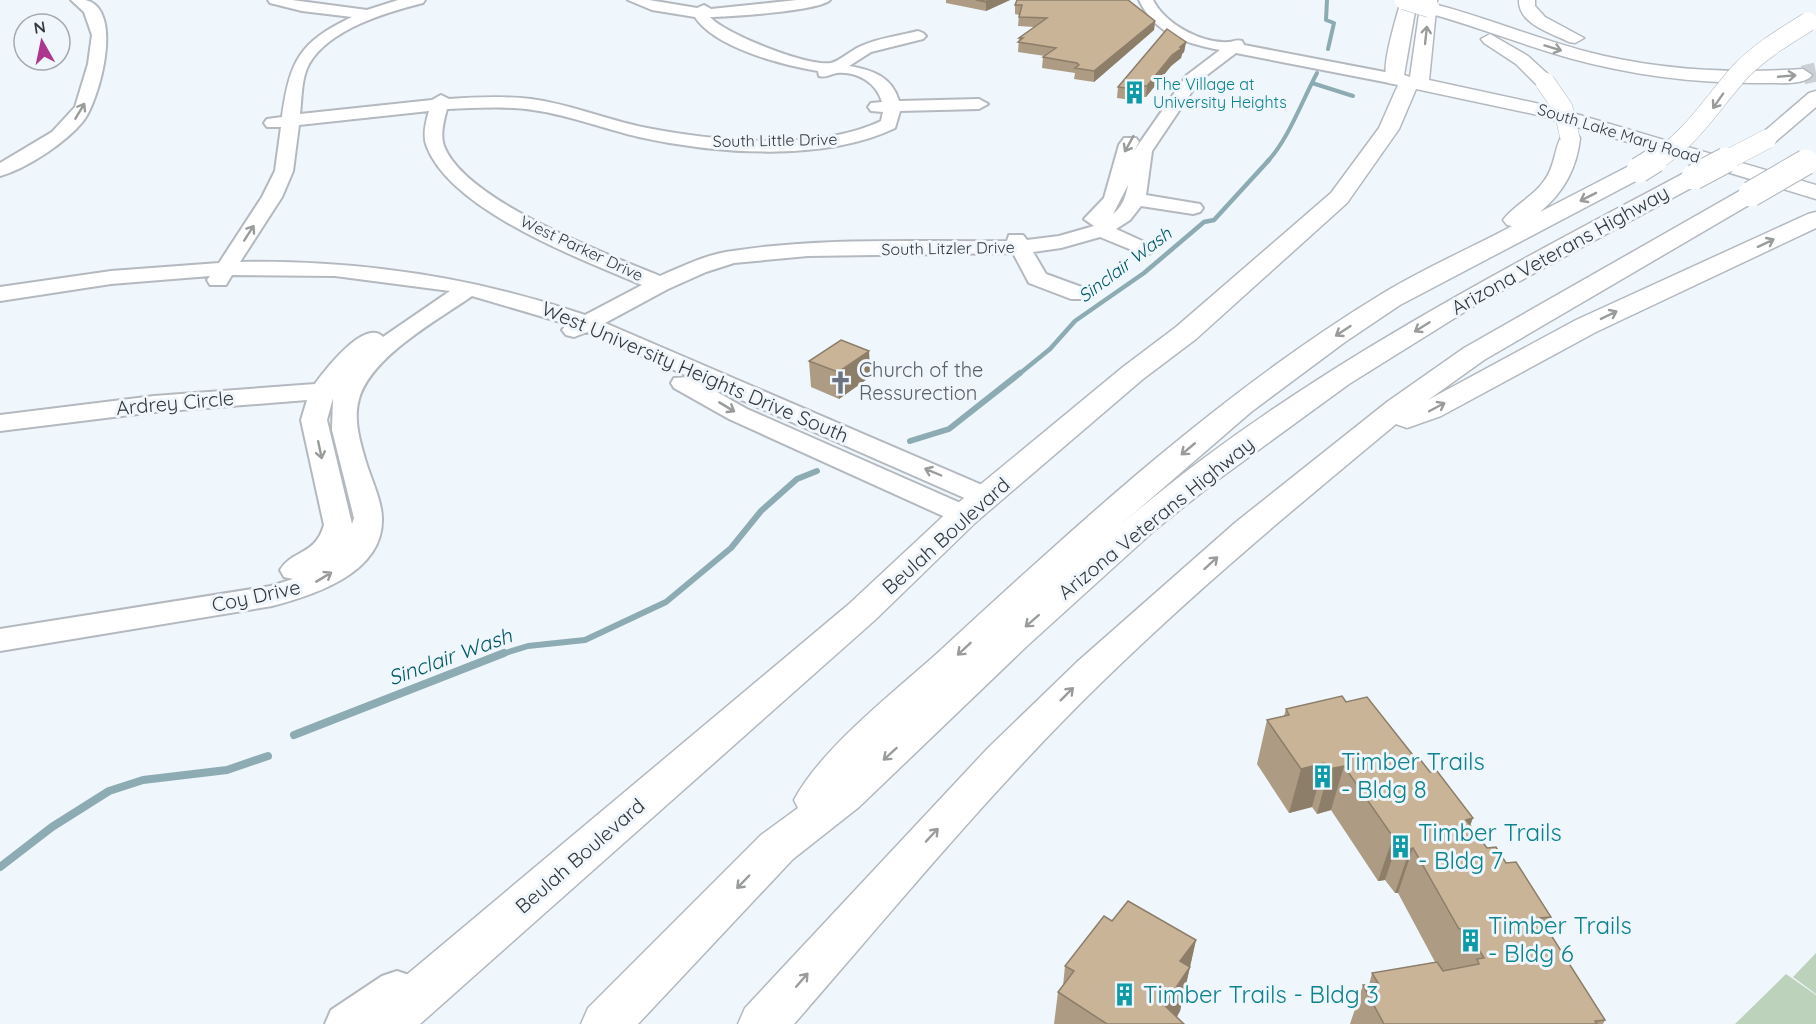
<svg xmlns="http://www.w3.org/2000/svg" width="1816" height="1024" viewBox="0 0 1816 1024" font-family="Quicksand,sans-serif">
<style>
.green{fill:#bdd2ba}
.lines{fill:none;stroke-linecap:round;stroke-linejoin:round}
.stream-far3{stroke:#8dabb2;stroke-width:4}
.stream-far2{stroke:#8dabb2;stroke-width:4.5}
.stream-far1{stroke:#8dabb2;stroke-width:6}
.stream{stroke:#8dabb2;stroke-width:8}
.highway-tunnel{stroke:#cad0d5;stroke-width:19;stroke-dasharray:19 10;stroke-linecap:butt}
.minor-casing{stroke:#b3b9bf;stroke-width:4}
.major-casing{stroke:#b3b9bf;stroke-width:3}
.highway-casing{stroke:#b3b9bf;stroke-width:3}
.minor{fill:#fff;fill-rule:evenodd}
.major{fill:#fff;fill-rule:evenodd}
.highway{fill:#fff;fill-rule:evenodd}
.highway-bridge-far1-casing{stroke:#b3b9bf;stroke-width:20;stroke-linecap:butt}
.highway-bridge-casing{stroke:#b3b9bf;stroke-width:27;stroke-linecap:butt}
.highway-bridge-far1{stroke:#fff;stroke-width:19}
.highway-bridge{stroke:#fff;stroke-width:25}
.wall{fill:#ad9b83}
.shaded-wall{fill:#8d7e6a}
.building{fill:#c9b498;stroke:#8d7e6a;stroke-width:1.5}
.oneway{stroke:#9a9c9c}
.labels{text-anchor:middle;stroke-width:6;stroke-linejoin:round;paint-order:stroke}
.far-culture-label{font-size:16px;fill:#0d838f;stroke:#eff6fc;text-anchor:start}
.far-street-label{font-size:16px;fill:#35383a;stroke:#eff6fc}
.far-water-label{font-size:18px;font-style:italic;fill:#015a67;stroke:#eff6fc}
.street-label{font-size:20px;fill:#35383a;stroke:#eff6fc}
.worship-label{font-size:20px;fill:#5b616d;stroke:#eff6fc;text-anchor:start}
.water-label{font-size:21px;font-style:italic;fill:#015a67;stroke:#eff6fc}
.near-culture-label{font-size:24px;fill:#0d838f;stroke:#eff6fc;text-anchor:start}
</style>
<rect width="100%" height="100%" fill="#eff6fc"/>
<path class="green" d="M1816,953V994L1793,977Z
M1786,974L1816,995V1024H1735Z"/>
<g class="lines">
<path class="stream-far3" d="M1327,0L1326,20L1334,23L1328,49
M1312,83L1353,96
M1267,162C1288,140 1302,101 1317,73"/>
<path class="stream-far2" d="M1018,375L1050,349L1075,321L1144,273L1204,222L1214,220L1269,160"/>
<path class="stream-far1" d="M910,441L949,429L1020,373
M499,655L528,646L585,640L666,602L731,548L761,511L797,479L817,471"/>
<path class="stream" d="M294,735L504,653
M0,867L52,827L109,791L143,780L227,770L268,756"/>
<path class="highway-tunnel" d="M1803,75L1816,72"/>
<defs>
<path id="minor" d="M71,0C75,0 81,0 85,0C125,8 99,100 84,120C67,142 26,169 0,176V163L52,132L75,107L88,64L92,35L84,12Z
M268,0H292L367,10L398,0H425L423,3C387,12 329,29 309,64C301,79 302,98 300,114L432,100L441,95L449,99C476,97 504,96 531,99C569,104 605,119 642,127C711,141 817,152 881,121L883,112L871,111L868,107L871,103L882,102C877,83 857,71 837,73C830,74 827,78 819,76L818,71C783,65 715,48 695,17L652,10L628,0H649L697,8L704,5L711,9L797,0H830C819,11 729,17 710,17C725,34 808,67 831,63C840,61 850,51 859,47C877,38 899,36 918,31L923,33L926,36L923,39L871,52L849,66C873,70 892,77 899,101L979,99L988,104L979,109L900,111L895,128C825,162 715,154 639,137C604,129 570,115 533,110C505,106 475,108 447,109C444,120 440,135 444,146C465,201 606,254 660,276C683,266 707,254 733,251C822,237 916,242 1007,241L1009,235H1023L1027,240L1059,236L1094,226L1084,219L1104,198L1119,145L1124,138H1136L1139,142L1134,151L1187,75L1220,50C1185,43 1155,34 1139,0H1153C1165,24 1202,44 1229,42C1234,42 1236,39 1242,41L1244,45L1395,74L1403,79L1395,84L1236,53L1199,81L1152,151L1146,195L1200,204L1203,208L1200,212L1193,214L1141,206L1130,220L1116,229L1151,245L1155,249L1151,253L1144,255L1100,237L1061,248L1033,252L1046,274L1087,289L1090,294L1087,299H1071L1029,283L1013,253L808,256L734,263L706,272L668,289L605,323L996,491L1000,497L996,503L986,505L976,503L694,379L747,409L974,509L978,515L974,521L964,524L954,521L729,419L674,388L671,383L674,378L690,377L587,332L574,337L566,335L562,330L567,324L472,296C438,320 371,356 359,399C353,419 360,442 366,462C371,479 382,501 382,519C383,573 314,595 272,606L0,651V629L271,586L293,579L284,577L280,570C293,549 315,556 324,525L301,420L307,400L154,412L0,431V415L154,396L315,384C325,370 365,318 383,337L450,291L335,276L232,275L226,285H210L207,280L210,276L111,284L0,301V287L111,271L219,263L262,197L275,171L281,127H267L264,123L267,119L282,117C290,61 299,42 352,17L302,11L270,3ZM429,111C426,121 422,136 427,147C452,211 581,259 642,285L585,315C473,277 359,260 240,262L282,197L293,171L299,125ZM1128,185C1126,197 1122,207 1113,214ZM333,398L332,430L354,518L352,524L327,420Z
M397,971L412,976L418,989L412,1002L381,1024H325L331,1010L382,976Z"/>
<path id="major" d="M1401,0H1417L1404,75L1410,77L1421,0H1437L1429,80L1549,106L1816,185V199L1538,115L1416,89L1399,129L1347,203L1196,339L1143,379L976,522L875,620L420,1024H360L367,1008L849,604L952,508L1123,367L1176,327L1331,193L1379,128L1398,85L1388,83C1379,70 1397,17 1401,0Z"/>
<path id="highway" d="M1519,0H1535V6L1545,17L1584,38L1575,43L1569,42C1551,33 1518,24 1519,0Z
M1430,3C1482,16 1532,37 1584,51C1656,70 1729,74 1803,69L1812,75C1806,85 1780,83 1769,83C1701,84 1634,76 1569,58C1520,44 1473,25 1424,12L1422,8Z
M1490,34L1528,56L1552,78L1555,82L1552,86H1538L1516,64L1484,43L1481,39Z
M1816,91V107L1774,143H1760L1757,139L1760,135L1809,93Z
M1570,132L1577,134L1580,138C1577,168 1563,193 1540,212L1631,165H1647L1650,170L1647,175L1400,305L1345,342L1251,412L1118,527C1288,380 1489,277 1686,172H1702L1705,177L1702,182L1474,306L1349,384L1216,481L1156,529L1028,645L859,807L793,859L638,1024H581L588,1008L761,835L798,808L794,800C822,747 897,690 943,648C1080,522 1221,392 1380,295C1422,269 1469,249 1512,226L1507,225L1503,220C1514,205 1533,197 1544,181C1556,166 1554,146 1563,134Z
M1751,187L1759,189L1762,194L1759,199L1484,360L1428,400L1576,320L1808,214L1816,212V228L1596,332L1441,416L1407,428L1396,424C1296,507 1196,590 1103,681C993,788 895,908 794,1024H738L745,1008L988,748L1077,662L1236,522L1387,402L1464,348L1743,189Z"/>
</defs>
<use href="#minor" class="minor-casing"/>
<use href="#major" class="major-casing"/>
<use href="#highway" class="highway-casing"/>
<use href="#minor" class="minor"/>
<use href="#major" class="major"/>
<use href="#highway" class="highway"/>
<defs>
<path id="highway-bridge-far1" d="M1404,0L1430,8
M1545,82L1563,108L1570,138
M1653,162C1691,140 1712,103 1740,72C1760,51 1784,37 1808,22
M1723,162L1767,139"/>
<path id="highway-bridge" d="M1639,170L1655,160
M1694,177L1726,160
M1751,194L1806,162"/>
</defs>
<use href="#highway-bridge-far1" class="highway-bridge-far1-casing"/>
<use href="#highway-bridge" class="highway-bridge-casing"/>
<use href="#highway-bridge-far1" class="highway-bridge-far1"/>
<use href="#highway-bridge" class="highway-bridge"/>
</g>
<path class="wall" d="M946,0H1010L986,11L946,3Z
M1017,0H1129L1155,21L1154,30L1094,82L1074,79L1075,73L1042,68L1043,57L1045,56L1018,52L1019,38L1034,27L1018,26L1019,15L1015,14V5Z
M1186,42L1184,52L1182,54L1181,58L1171,66L1146,97H1142L1139,101L1117,98L1118,87Z
M869,351L870,377L839,399L811,387L809,361Z
M1346,702L1470,826L1487,848L1506,863L1551,917L1546,926L1605,1020L1603,1024H1350L1363,985H1369L1372,973L1435,962L1398,893H1395L1385,880L1378,881L1331,810L1317,814L1312,807L1289,813L1257,764L1267,720L1284,716L1286,709Z
M1112,921L1196,940L1180,1011L1177,1017L1184,1024H1054L1058,992L1063,986L1065,966Z"/>
<path class="shaded-wall" d="M990,0H1010L986,11V2Z
M1155,21L1154,30L1094,82V71Z
M1186,42L1184,52L1182,54L1181,58L1171,66L1146,97L1147,86L1180,47Z
M1143,86L1142,97L1139,101L1140,90Z
M869,351L870,377L839,399L838,372Z
M1324,763L1312,807L1289,813L1301,769Z
M1344,766L1331,810L1317,814L1329,769Z
M1473,818L1456,863L1466,820Z
M1400,835L1385,880L1378,881L1393,837Z
M1413,848L1398,893H1395L1410,849Z
M1196,940L1180,1011L1172,1024L1164,1005L1180,961Z"/>
<path class="building" d="M976,0H990L986,2Z
M1017,0H1128L1155,21L1094,71L1075,68L1079,65L1077,63L1043,57L1056,48L1018,42L1023,38H1019L1047,18L1019,17L1022,5H1015Z
M1167,29L1186,42L1180,47L1182,48L1172,55L1147,86H1143L1140,90L1118,87Z
M841,340L869,351L838,372L809,361Z
M1342,696L1346,702L1367,697L1416,759L1419,758L1430,772L1437,771L1473,818L1466,820L1487,848L1496,847L1506,863L1516,862L1551,917L1540,918L1605,1020L1595,1021L1597,1024H1384L1363,985L1378,983L1372,973L1437,962L1443,971L1479,964L1477,959L1484,958L1466,928L1459,929L1413,848L1410,849L1400,835L1393,837L1344,766L1329,769L1324,763L1301,769L1267,720L1289,715L1286,709Z
M1128,901L1196,940L1180,961L1190,967L1164,1005L1184,1024H1107L1058,992L1074,971L1065,966L1104,916L1112,921Z"/>
<defs><path id="oneway-shaft" d="M-6 0H5M1.5-3L5.5 0L1.5 3" fill="none" stroke-width="1.6" stroke-linecap="round" stroke-linejoin="round" transform="scale(1.5)"/></defs>
<g class="oneway">
<use href="#oneway-shaft" transform="translate(1426 35) rotate(-84)"/>
<use href="#oneway-shaft" transform="translate(1553 48) rotate(17)"/>
<use href="#oneway-shaft" transform="translate(1787 76) rotate(-5)"/>
<use href="#oneway-shaft" transform="translate(1718 101) rotate(125)"/>
<use href="#oneway-shaft" transform="translate(80 111) rotate(-59)"/>
<use href="#oneway-shaft" transform="translate(1129 144) rotate(119)"/>
<use href="#oneway-shaft" transform="translate(1588 197) rotate(153)"/>
<use href="#oneway-shaft" transform="translate(249 233) rotate(-57)"/>
<use href="#oneway-shaft" transform="translate(1766 243) rotate(-25)"/>
<use href="#oneway-shaft" transform="translate(1609 315) rotate(-26)"/>
<use href="#oneway-shaft" transform="translate(1422 327) rotate(148)"/>
<use href="#oneway-shaft" transform="translate(1343 331) rotate(147)"/>
<use href="#oneway-shaft" transform="translate(727 407) rotate(31)"/>
<use href="#oneway-shaft" transform="translate(1437 407) rotate(-28)"/>
<use href="#oneway-shaft" transform="translate(1188 449) rotate(140)"/>
<use href="#oneway-shaft" transform="translate(320 450) rotate(78)"/>
<use href="#oneway-shaft" transform="translate(933 472) rotate(-157)"/>
<use href="#oneway-shaft" transform="translate(1211 563) rotate(-42)"/>
<use href="#oneway-shaft" transform="translate(324 577) rotate(-31)"/>
<use href="#oneway-shaft" transform="translate(1032 621) rotate(139)"/>
<use href="#oneway-shaft" transform="translate(964 649) rotate(137)"/>
<use href="#oneway-shaft" transform="translate(1067 694) rotate(-45)"/>
<use href="#oneway-shaft" transform="translate(890 754) rotate(138)"/>
<use href="#oneway-shaft" transform="translate(932 835) rotate(-47)"/>
<use href="#oneway-shaft" transform="translate(743 882) rotate(134)"/>
<use href="#oneway-shaft" transform="translate(802 980) rotate(-49)"/>
</g>
<defs>
<symbol id="building-bare" viewBox="-9 -9 18 18"><path d="M-4-6H4V6H1V3H-1V6H-4ZM-2.5-4.3h1.7v1.8h-1.7ZM.8-4.3h1.7v1.8H.8ZM-2.5-1h1.7V.8h-1.7ZM.8-1h1.7V.8H.8Z" fill="#0f9aa8" stroke="#eff6fc" stroke-width="2.5" paint-order="stroke"/></symbol>
<symbol id="church-bare" viewBox="-9 -9 18 18"><path d="M-1.2-6h2.4v3.5h3.3v2.4h-3.3V6h-2.4V-.1h-3.3v-2.4h3.3Z" fill="#6b7280" stroke="#eff6fc" stroke-width="2.5" paint-order="stroke"/></symbol>
</defs>
<g fill-rule="evenodd">
<use href="#building-bare" x="1118" y="76" width="33" height="33"/>
<use href="#church-bare" x="824" y="366" width="33" height="33"/>
<use href="#building-bare" x="1306" y="760" width="33" height="33"/>
<use href="#building-bare" x="1384" y="830" width="33" height="33"/>
<use href="#building-bare" x="1454" y="924" width="33" height="33"/>
<use href="#building-bare" x="1108" y="978" width="33" height="33"/>
</g>
<g class="labels">
<g class="far-culture-label">
<text x="1153" y="90">The Village at<tspan x="1153" dy="18">University Heights</tspan></text>
</g>
<g class="far-street-label">
<text transform="translate(1619 133) rotate(17)" y="6">South Lake Mary Road</text>
<text transform="translate(775 140) rotate(-1)" y="6">South Little Drive</text>
<text transform="translate(582 248) rotate(25)" y="6">West Parker Drive</text>
<text transform="translate(948 248) rotate(-1)" y="6">South Litzler Drive</text>
</g>
<g class="far-water-label">
<text transform="translate(1125 265) rotate(-37)" y="6">Sinclair Wash</text>
</g>
<g class="street-label">
<text transform="translate(1560 250) rotate(-29)" y="7">Arizona Veterans Highway</text>
<text transform="translate(695 372) rotate(23)" y="7">West University Heights Drive South</text>
<text transform="translate(175 403) rotate(-5)" y="7">Ardrey Circle</text>
<text transform="translate(1156 518) rotate(-39)" y="7">Arizona Veterans Highway</text>
<text transform="translate(946 536) rotate(-42)" y="7">Beulah Boulevard</text>
<text transform="translate(256 596) rotate(-12)" y="7">Coy Drive</text>
<text transform="translate(580 856) rotate(-41)" y="7">Beulah Boulevard</text>
</g>
<g class="worship-label">
<text x="859" y="377">Church of the<tspan x="859" dy="23">Ressurection</tspan></text>
</g>
<g class="water-label">
<text transform="translate(450 657) rotate(-20)" y="7">Sinclair Wash</text>
</g>
<g class="near-culture-label">
<text x="1341" y="770">Timber Trails<tspan x="1341" dy="28">- Bldg 8</tspan></text>
<text x="1418" y="841">Timber Trails<tspan x="1418" dy="28">- Bldg 7</tspan></text>
<text x="1488" y="934">Timber Trails<tspan x="1488" dy="28">- Bldg 6</tspan></text>
<text x="1143" y="1003">Timber Trails - Bldg 3</text>
</g>
</g>
<g transform="translate(42 42) rotate(351)"><circle r="28" fill="#eff6fc" stroke="#a5aaae" stroke-width="1.5"/>
<path d="M0-4.5L10 22L0 15L-10 22Z" fill="#ad378e"/>
<text y="-9" font-size="16" font-weight="bold" text-anchor="middle" fill="#35383a">N</text>
</g>
</svg>
